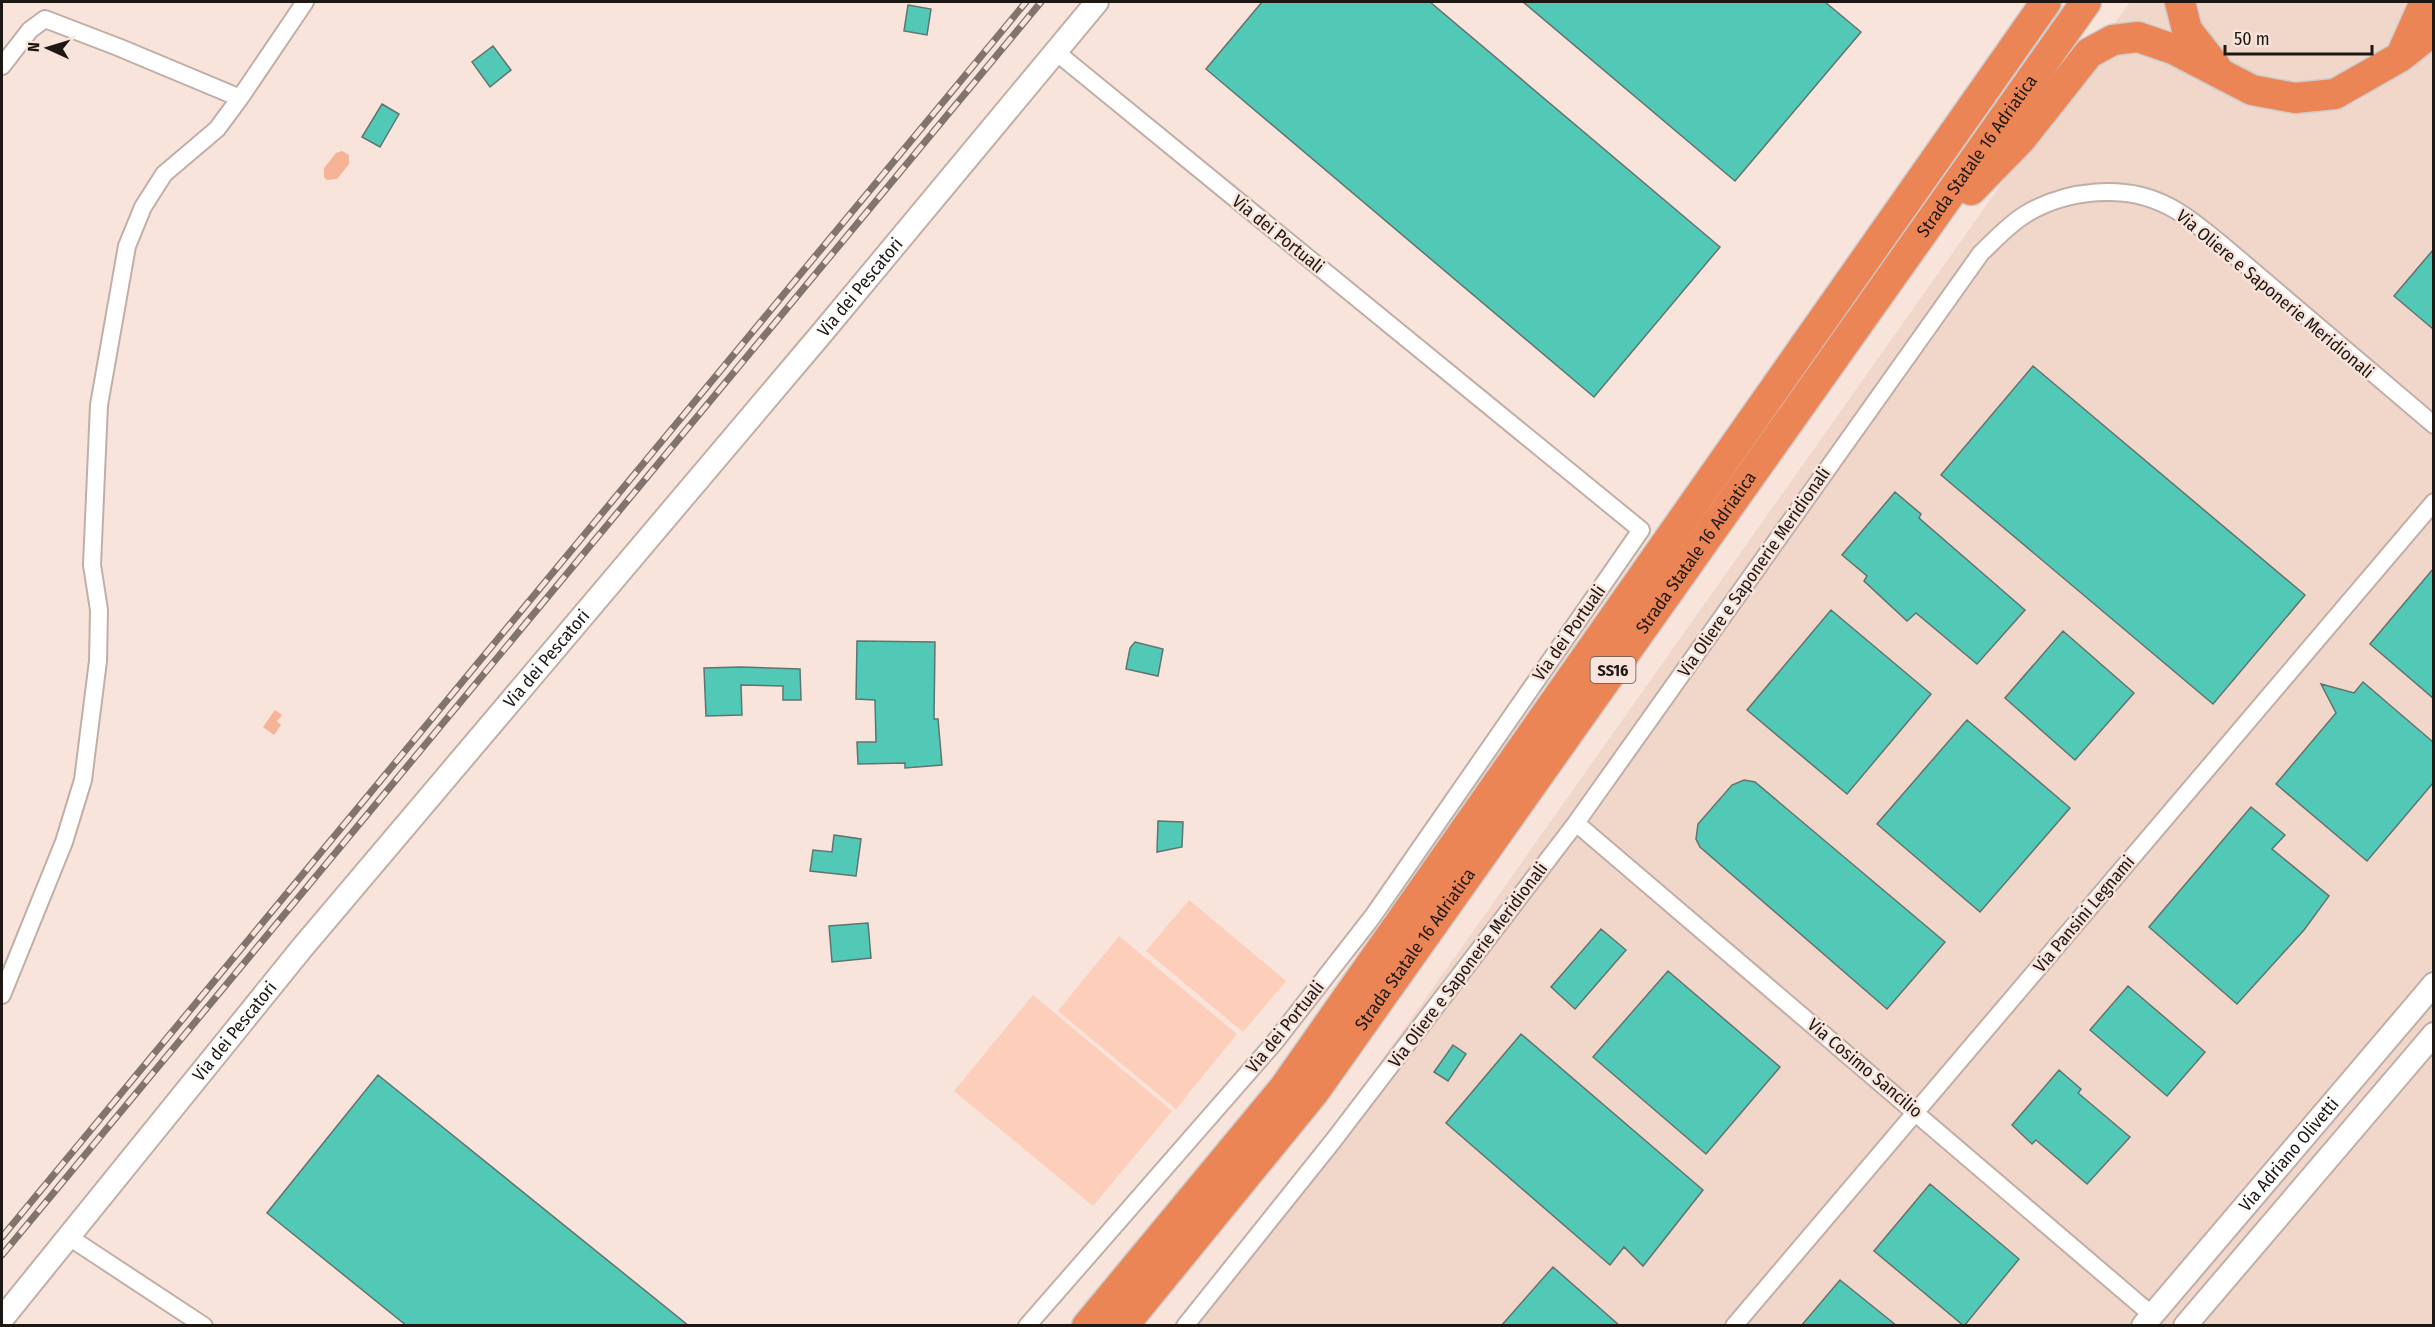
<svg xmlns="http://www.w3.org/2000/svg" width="2435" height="1327" viewBox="0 0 2435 1327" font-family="'Fira Sans Condensed',sans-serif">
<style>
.built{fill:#f1d6ca}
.green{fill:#fdceb9}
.water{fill:#f6b396}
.building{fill:#52c9b7;stroke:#60746f;stroke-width:1.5}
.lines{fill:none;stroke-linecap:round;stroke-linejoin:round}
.street-casing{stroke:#c1afa7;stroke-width:20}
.secondary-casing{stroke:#c1afa7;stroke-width:26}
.highway-casing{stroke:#cecccc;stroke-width:33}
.street{stroke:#fff;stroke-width:16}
.secondary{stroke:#fff;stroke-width:22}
.highway{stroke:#ec8555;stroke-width:30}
.rail-casing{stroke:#81746f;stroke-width:7}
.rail{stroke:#f8e4db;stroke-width:4.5;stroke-dasharray:14;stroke-linecap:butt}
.labels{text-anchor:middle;stroke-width:5;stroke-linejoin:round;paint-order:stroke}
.shield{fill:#f8e4db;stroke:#5f5550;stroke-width:1.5}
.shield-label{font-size:16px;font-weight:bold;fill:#1e1815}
.street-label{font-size:18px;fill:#1e1815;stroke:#f8e4db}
</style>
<rect width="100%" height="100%" fill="#f8e4db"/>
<path class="built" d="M2130,2H2433V1325L1194,1326Z"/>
<path class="green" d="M1189,900L1286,981L1243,1032L1146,951Z
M1119,936L1237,1034L1176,1109L1058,1011Z
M1033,995L1172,1111L1093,1206L954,1091Z"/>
<path class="water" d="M342,151L349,155V164L337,179L327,180L324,177V168L336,153Z
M275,710L282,715L277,721L281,725L274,735L263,727Z"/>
<path class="building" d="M1262,2H1430L1720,247L1594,397L1206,69Z
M1523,2H1825L1861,32L1735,181Z
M908,5L931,9L927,35L904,31Z
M493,46L511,70L490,87L472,62Z
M382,104L399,114L380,147L362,137Z
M2433,250V329L2394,296Z
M2033,366L2305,595L2213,704L1941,475Z
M1895,492L1921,514L1919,518L2025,610L1977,664L1916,613L1907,621L1864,581L1867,576L1842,555Z
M2433,569V698L2370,644Z
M1831,610L1931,694L1847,794L1747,710Z
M2063,631L2134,693L2075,760L2005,698Z
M857,641L935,642L934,719H938L942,765L905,768V763L858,764L857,742H876L875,700L856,699Z
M1135,642L1163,649L1158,676L1126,669L1130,648Z
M740,667L800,669L801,700H783V686L741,685L742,715L706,716L704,668Z
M2363,682L2433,742V783L2367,861L2276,784L2336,713L2321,684L2354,693Z
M1967,720L2070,808L1980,912L1877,824Z
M1744,780L1755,782L1945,942L1887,1009L1700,847L1696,839L1698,824L1732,785Z
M2251,807L2285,835L2272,849L2329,896L2304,930L2237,1004L2149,927Z
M1158,821L1183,822L1182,847L1157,852Z
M834,835L861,839L856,876L810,871L813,850L832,852Z
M868,923L871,958L832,962L829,926Z
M1601,929L1626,950L1575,1009L1551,987Z
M1668,971L1780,1067L1706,1154L1593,1057Z
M2128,986L2205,1052L2167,1096L2090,1030Z
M1521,1034L1703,1190L1643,1266L1624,1247L1610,1265L1446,1123Z
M1453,1045L1466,1054L1448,1081L1434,1072Z
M2059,1070L2081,1089L2078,1093L2130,1137L2087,1184L2036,1140L2032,1144L2012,1125Z
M378,1075L689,1326H407L267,1213Z
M1930,1184L2019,1259L1964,1326L1874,1251Z
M1553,1267L1620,1326H1501Z
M1840,1280L1897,1326H1801Z"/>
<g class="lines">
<defs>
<path id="street" d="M2,66L30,30L45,19L118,47L240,98L305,2
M1576,823L2152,1315
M2,995L64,842L83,780L98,661L99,610L92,565L99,405L127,246L143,207L164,174L217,129L240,98
M69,1237L204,1326
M1027,1326L1274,1043L1373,916L1641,530L1056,52
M1185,1326L1333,1141L1576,823L1981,253C1995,240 2009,224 2026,214C2066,190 2125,183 2168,206C2187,215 2203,230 2220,243L2434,425
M1734,1326L2434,502"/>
<g id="secondary">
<path id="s1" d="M2,1319L302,948L822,333L1097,2"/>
<path id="s2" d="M2143,1326L2434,984"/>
<path d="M2185,1326L2434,1034"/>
</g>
<g id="highway">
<path d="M2180,2L2187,30L2216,67"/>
<path d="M2403,51L2425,2"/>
<path d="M1971,190L2021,139L2089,53L2113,40L2138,37L2173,49L2252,90L2295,98L2335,94L2400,57L2434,30"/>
<path d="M1087,1326L1284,1088L2046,2"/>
<path id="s3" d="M1123,1326L1314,1092L2086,2"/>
</g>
</defs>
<use href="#street" class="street-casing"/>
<use href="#secondary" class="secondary-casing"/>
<use href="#highway" class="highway-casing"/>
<use href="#street" class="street"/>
<use href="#secondary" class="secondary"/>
<use href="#highway" class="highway"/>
<defs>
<path id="rail" d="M2,1237L1026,2
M2,1255L1041,2"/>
</defs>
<use href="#rail" class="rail-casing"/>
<use href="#rail" class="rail"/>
</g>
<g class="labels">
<rect class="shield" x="1590.5" y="657" width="45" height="26" rx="4.5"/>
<g class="shield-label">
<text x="1613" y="676">SS16</text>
</g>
<g class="street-label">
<text dy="6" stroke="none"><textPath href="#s3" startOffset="1449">Strada Statale 16 Adriatica</textPath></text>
<text transform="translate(1278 234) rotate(39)" y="6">Via dei Portuali</text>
<text dy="6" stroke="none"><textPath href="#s1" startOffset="1342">Via dei Pescatori</textPath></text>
<text transform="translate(2275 294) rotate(40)" y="6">Via Oliere e Saponerie Meridionali</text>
<text dy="6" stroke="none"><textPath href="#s3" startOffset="963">Strada Statale 16 Adriatica</textPath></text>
<text transform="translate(1754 572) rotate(-55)" y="6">Via Oliere e Saponerie Meridionali</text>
<text transform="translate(1569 633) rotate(-55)" y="6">Via dei Portuali</text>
<text dy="6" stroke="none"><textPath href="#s1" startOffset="856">Via dei Pescatori</textPath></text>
<text transform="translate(2084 914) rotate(-50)" y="6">Via Pansini Legnami</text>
<text dy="6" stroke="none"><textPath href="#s3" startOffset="477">Strada Statale 16 Adriatica</textPath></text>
<text transform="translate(1468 965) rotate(-53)" y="6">Via Oliere e Saponerie Meridionali</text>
<text transform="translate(1285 1027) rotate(-51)" y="6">Via dei Portuali</text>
<text dy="6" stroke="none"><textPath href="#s1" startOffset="370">Via dei Pescatori</textPath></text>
<text transform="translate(1865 1068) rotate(40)" y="6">Via Cosimo Sancilio</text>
<text dy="6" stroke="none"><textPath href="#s2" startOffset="225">Via Adriano Olivetti</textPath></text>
</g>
</g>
<rect width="2435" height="1327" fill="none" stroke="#1e1815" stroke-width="6"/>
<g transform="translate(48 48) rotate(274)" stroke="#f8e4db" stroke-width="4.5" paint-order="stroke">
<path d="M0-4.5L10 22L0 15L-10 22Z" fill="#1e1815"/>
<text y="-9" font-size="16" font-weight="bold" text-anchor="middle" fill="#1e1815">N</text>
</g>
<path d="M2225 45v9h147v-9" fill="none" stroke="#1e1815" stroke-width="3"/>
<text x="2234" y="45" font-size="18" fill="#1e1815" stroke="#f8e4db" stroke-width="4.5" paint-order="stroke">50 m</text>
</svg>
